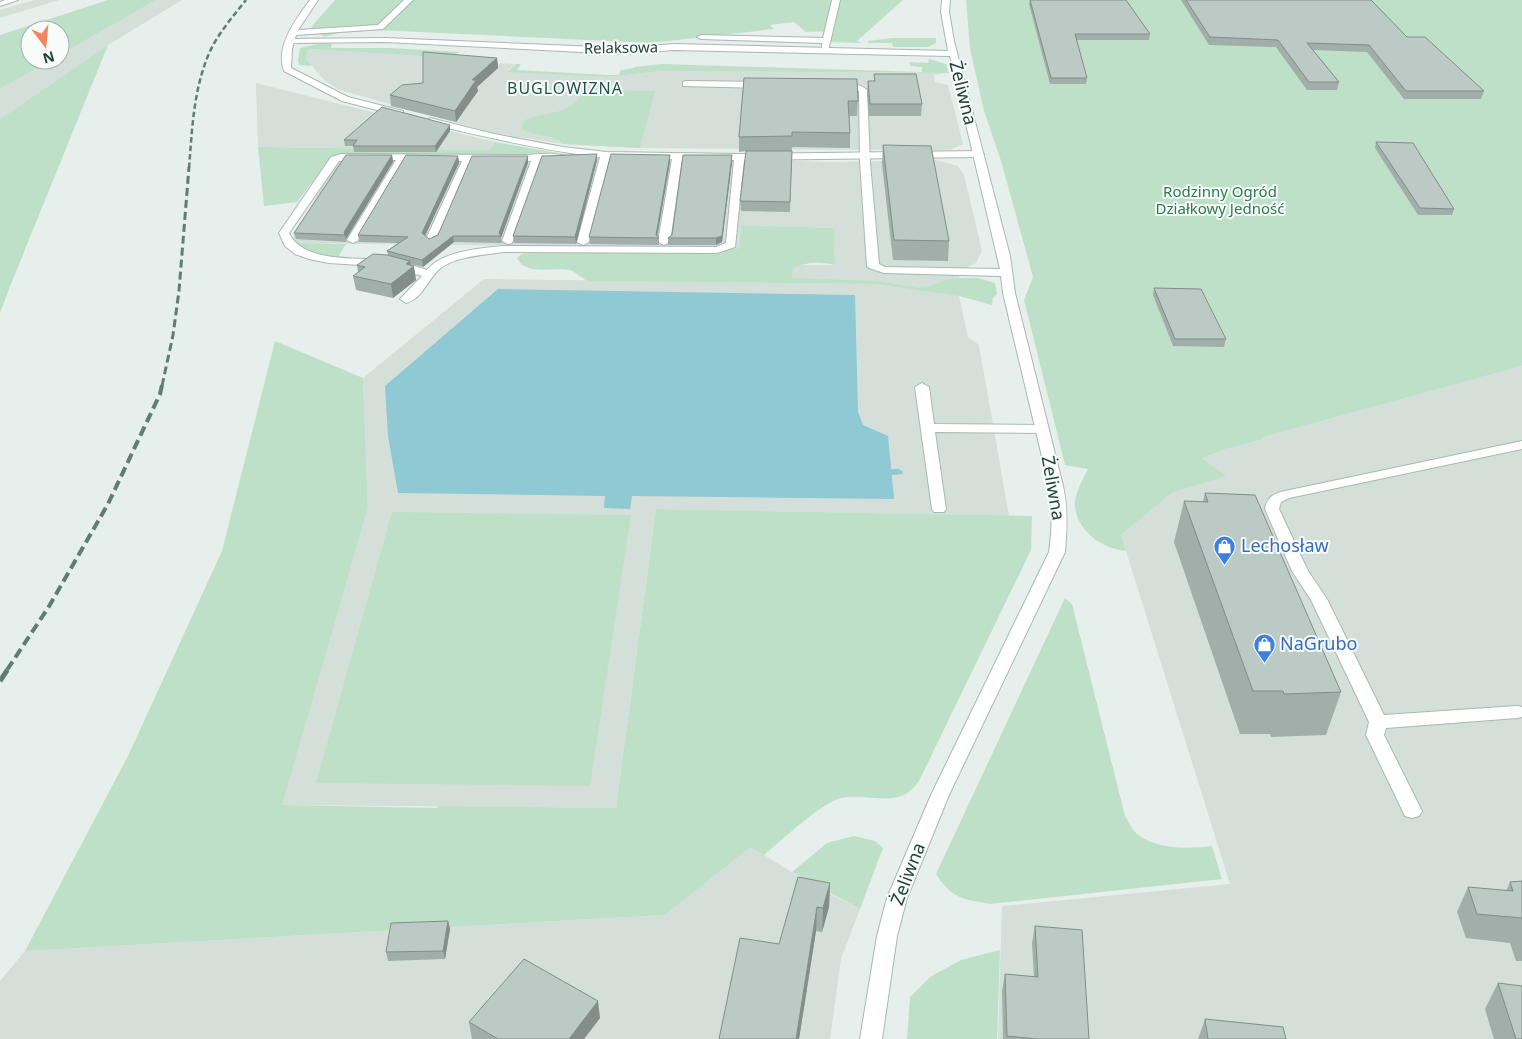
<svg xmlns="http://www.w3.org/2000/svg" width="1522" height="1039" viewBox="0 0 1522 1039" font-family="'Noto Sans',sans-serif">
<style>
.built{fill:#d4dfda}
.green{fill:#bfe0c8}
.water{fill:#8ec9d4}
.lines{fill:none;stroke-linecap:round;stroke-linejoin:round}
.stream{fill:#8ec9d4;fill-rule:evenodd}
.lane-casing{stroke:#a8b8b2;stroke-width:2}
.street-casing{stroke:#a8b8b2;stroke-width:2}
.lane{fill:#fff;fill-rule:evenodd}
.street{fill:#fff;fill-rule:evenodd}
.rail-far3{stroke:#5f7d75;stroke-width:2.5;stroke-dasharray:5.5 3;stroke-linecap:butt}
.rail-far2{stroke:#5f7d75;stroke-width:3;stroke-dasharray:8 4;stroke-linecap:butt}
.rail-far1{stroke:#5f7d75;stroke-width:4;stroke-dasharray:10 5;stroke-linecap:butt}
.rail{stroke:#5f7d75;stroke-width:5;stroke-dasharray:13 6;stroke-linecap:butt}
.wall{fill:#a1aea9}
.shaded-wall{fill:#838d89}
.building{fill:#bbcac4;stroke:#838d89}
.labels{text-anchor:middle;stroke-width:4;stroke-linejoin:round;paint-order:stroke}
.far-street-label{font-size:15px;fill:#24423a;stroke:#f7fbf9}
.far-park-label{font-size:15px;fill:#2d7a4b;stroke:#f7fbf9}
.far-neighbourhood-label{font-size:16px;letter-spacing:1px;fill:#1f5548;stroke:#f7fbf9}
.street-label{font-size:18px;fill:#24423a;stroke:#f7fbf9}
.shop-label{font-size:18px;fill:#366cbe;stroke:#f7fbf9;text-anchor:start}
</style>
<rect width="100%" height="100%" fill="#e6efeb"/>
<path class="built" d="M34,0H59L0,18V10Z
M156,0H182L108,45L0,119V89L51,60H60V55Z
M308,49L437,57L434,60L515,64L507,71L608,77L661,71L946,73L934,75L935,82L948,85L963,144L950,150H907L640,148L563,144L494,133L340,90L325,81L306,59Z
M256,83L360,109L495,142L491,150L258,147Z
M341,153L601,156L833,162L936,160L958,166L964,175L982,251L976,263L961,270L959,278V296L968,337L979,345L1009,516L656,509L616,808L281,805L368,508L363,378L484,279L791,283L793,269L801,265H835L834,228L743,225L739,248L295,243L291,241Z
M1522,366V1039H998L1002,906L1230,884L1121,535L1172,493L1227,476L1202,458L1226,449L1261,440L1264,437Z
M750,846L809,883L860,909L841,959L830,1039H0V981L25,951L665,915Z"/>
<path class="green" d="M108,0H156L60,55V30H30V60H51L0,89V35Z
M335,0H903L857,41L862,43L830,42L834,31L806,32L794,22L770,25L774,29L650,43L378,30L338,33L324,37L311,27Z
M966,0H1522V366L1264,437L1261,440L1226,449L1202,458L1227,476L1172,493L1121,535L1126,551C1102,549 1077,531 1075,506C1074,494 1083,479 1088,469L1065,465L1024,300L1033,277L1001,161L984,111L970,49Z
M893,38H936V43L928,47H893L892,43H869L868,41Z
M323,43L332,44L331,48H390L460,52L456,54L437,57L308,49L306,59L312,66L299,65L298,61L300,48Z
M108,45L9,289L0,313V119Z
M929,59L946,64L949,73L661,71L608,77L507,72L516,64H521L517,70L607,75H619L621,70L634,68V67L662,64L922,72V67L911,66L909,62L928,63Z
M603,90L655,91L640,148L563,144C553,133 535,137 522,129L523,122L527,119C551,110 568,116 582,94Z
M495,142L575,156L341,153L329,160L297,202L264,206L258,147L490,150Z
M742,225L834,228L835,265C819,262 808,261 793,269L792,278L877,281L919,288L928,287L948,279L959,278H978L995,283L997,294L993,298L992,305L959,296L879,284L588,281C580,278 577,272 570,270C554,267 525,276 517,258L522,254L537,251H718L739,248Z
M295,243L346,244L338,257L306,252Z
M275,341L363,378L368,508L282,805L437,808L438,806L616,808L656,509L1032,516L1031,550L919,781C899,811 871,792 841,798C821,803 781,841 764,855L750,847L665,915L25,951L128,756L222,551Z
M392,512L631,515L590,786L316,783Z
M1065,598L1072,604L1125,816C1128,821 1132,829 1136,833C1156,850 1188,849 1212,846L1222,879L990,904C963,899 952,899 936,874Z
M854,836L875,841L883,848L860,909L792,872L827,843Z
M1000,950L997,1039H907L910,997L930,977L961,960Z"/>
<path class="water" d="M498,289L855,295L858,412L863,425L888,436L894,499L632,496L630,509L604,508L605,496L398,493L388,436L385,386Z"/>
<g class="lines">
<path class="stream" d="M899,469L903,472L902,474L892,475L888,472L892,469Z"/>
<defs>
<path id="lane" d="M5,0H18L0,6V2Z
M310,0H318L298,30L378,25L404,0H413L383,29L296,35L292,49L291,68L348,97L403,111V115L400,116L342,101L284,71C275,46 296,19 310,0Z
M832,0H840L828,51H822V43L701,39L697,37L701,35L823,38Z
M430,118L494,134L563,147L606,152L739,154L979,151L984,154L979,157L744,160L735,247L717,253L503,252C484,255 459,256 442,267C428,277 424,298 406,303L400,299L422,276L390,267L329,263L309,259L295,254L285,246L279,233L331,157L341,154C403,154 464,155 526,155C537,155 559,151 567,158L562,161H541L512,243L508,244L502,241L531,161H472L437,241L431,244L425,241L462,161L406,160L359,240L353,243L347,240L396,160L339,161L289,233C303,264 360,257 389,260C402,262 415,266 427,270C442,251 481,248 503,246L716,247L726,243L734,160L682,159L670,242L664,245L658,242L672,159L610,158L589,242L583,245L577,242L600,157C541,150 484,137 427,123L425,121Z
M922,383L929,387L934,424L1041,425L1048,429L1041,433L935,432L946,509L944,512H934L932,509L915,387Z
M1522,441V449L1289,498L1281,502L1279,509L1308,571L1327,599L1384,715L1517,706L1522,707V717L1517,718L1386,728L1384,735L1422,811L1419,816L1412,818L1405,816L1366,735L1369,722L1311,600L1292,571L1265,509C1267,497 1273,494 1285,491Z"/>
<path id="street" d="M942,0H950L949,12L954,41L1010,256L1015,293L1063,486C1068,508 1067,530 1065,552L949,795L907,898L897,936L882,1039H860L877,936L887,898L931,795L1049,552C1052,530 1053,508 1049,486L1003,293L1001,276L884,273L869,268L867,266L860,162L859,91L836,88V84C847,83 859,83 867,90L870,162L879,264L885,267L1000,269L950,56L674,50L621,54L385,42L289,43L285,41L289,39L385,38L621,48L674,44L948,51L941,12Z
M686,81L763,82L767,85L763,88L683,86V82Z"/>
</defs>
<use href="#lane" class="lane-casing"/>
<use href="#street" class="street-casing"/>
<use href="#lane" class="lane"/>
<use href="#street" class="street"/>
<path class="rail-far3" d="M189,168C192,132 193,96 206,61C214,38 231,19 246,0"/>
<path class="rail-far2" d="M162,386L173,335L179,291L189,167"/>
<path class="rail-far1" d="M7,670L48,608L108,504L160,394L162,385"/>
<path class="rail" d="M0,681L8,669"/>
</g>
<path class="wall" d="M1030,0H1126L1150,34L1149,40H1077L1087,78L1086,84H1050L1029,4Z
M1181,0H1371L1407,37L1484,91L1481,99H1404L1367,52L1313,50L1339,82L1337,90H1307L1276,47L1209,45Z
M497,58L498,68L477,87L478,91L456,122L391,106L390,95Z
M874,74L922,104L921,116H869L867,93L868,81H874Z
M744,78L858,101L857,116H849L850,133V148L792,147L790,212L741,211L740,201L746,151L739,152V137Z
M450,125V131L436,152H354L353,146H345L344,140Z
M1376,142L1454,209L1452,215H1418L1375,148Z
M883,145L949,241L948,261L893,260L882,164Z
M392,155L393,162L346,239V242L296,239L294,233Z
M670,155V162L657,236L659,238V245L590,244L589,237Z
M458,156L459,163L425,236L429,239L438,235L528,163L501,238L502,243L454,242L423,267L410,264L416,280L393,298L356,290L353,276L358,272L357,265L388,255L387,251L398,243L359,242L358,235Z
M597,160L576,244L514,243L513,236Z
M732,162L722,242L716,245H668V238L672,235Z
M1154,288L1226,339L1224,347L1173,346L1153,295Z
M1205,493L1341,692L1326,735L1271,737L1270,734H1240L1174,542L1184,501L1203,502Z
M1522,881V961H1516L1510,943L1466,938L1457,912L1468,887L1506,891L1510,882Z
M830,883L829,907L822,932L816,931L799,1039H719L779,944Z
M448,921L450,929L445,959L388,961L386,952Z
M1035,926L1089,1039H1003L1002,991L1005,974L1034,977L1032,943Z
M1498,983L1522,1039H1494L1485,1009Z
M600,1018L584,1039H472L469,1022Z
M1205,1019L1286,1039H1198Z"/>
<path class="shaded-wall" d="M497,58L498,68L477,87L478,91L456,122L455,111L472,80Z
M450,125V131L436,152L435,146Z
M597,154V160L576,244L575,237Z
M392,155L393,162L346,239L344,232Z
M670,155V162L657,238L656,235Z
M732,155V162L722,242L716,245V238Z
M458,156L459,163L423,240L422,233Z
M528,156V163L501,238L499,233Z
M453,236L454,242L423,267L422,260Z
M410,261L411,268L414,266L416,280L393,298L391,284L406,264Z
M830,883L829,907L822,932L823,908Z
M817,907L816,931L799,1039H796Z
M448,921L450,929L445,959L443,951Z
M598,1001L600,1018L584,1039H569Z"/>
<path class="building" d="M1030,0H1126L1150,34H1075L1087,78H1051Z
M1186,0H1371L1407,37H1425L1484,91H1406L1369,45L1307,43L1339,82H1309L1278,40L1210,37Z
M423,52L497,58L472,80H476L455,111L390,95L402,85L423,83Z
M874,74H916L922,104H870L868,81H875Z
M744,78L857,79L858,101H848L850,133L792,132V136L739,137Z
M382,107L450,125L435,146H353L357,140H344Z
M1376,142L1413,143L1454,209L1420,208Z
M883,145L931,146L949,241L894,240Z
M746,151H792L790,202L740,201Z
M597,154L575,237L513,236L542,156Z
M611,154L670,155L656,235L659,238L589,237Z
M346,155H392L344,232L345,235L294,233Z
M406,155L458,156L422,233L429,239L438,235L472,156H528L499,233L501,236H453L422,260L387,251L408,237L358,235Z
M683,155H732L722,236L716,238H668L672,235Z
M373,254L387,255L410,261L406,264L414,266L391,284L353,276L365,267L357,265Z
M1154,288L1201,289L1226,339H1175Z
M1205,493L1255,495L1341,692L1284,694L1283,691H1253L1184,501L1208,502Z
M798,877L830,883L823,908L817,907L796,1039H719L740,938L779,944Z
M1522,881V918L1477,914L1468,887L1513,891L1510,882Z
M448,921L443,951L386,952L391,923Z
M1035,926L1082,930L1089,1039H1037L1007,1036L1005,974L1038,977Z
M524,959L598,1001L569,1039H498L469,1022Z
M1498,983L1522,986V1039H1516Z
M1205,1019L1283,1027L1286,1039H1208Z"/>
<defs>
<symbol id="shop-pin" viewBox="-11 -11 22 30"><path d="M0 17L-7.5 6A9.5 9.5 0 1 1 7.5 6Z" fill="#3f7fe0" stroke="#f7fbf9"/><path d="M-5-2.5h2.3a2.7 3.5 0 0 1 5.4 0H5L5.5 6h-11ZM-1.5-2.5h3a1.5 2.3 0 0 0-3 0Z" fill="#fff"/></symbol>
</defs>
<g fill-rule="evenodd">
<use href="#shop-pin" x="1212" y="534" width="25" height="34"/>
<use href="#shop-pin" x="1252" y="632" width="25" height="34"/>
</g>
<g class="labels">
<g class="far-street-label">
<text transform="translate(621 48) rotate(-1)" y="5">Relaksowa</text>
</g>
<g class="far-park-label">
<text x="1220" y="197">Rodzinny Ogród<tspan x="1220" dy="17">Działkowy Jedność</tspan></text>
</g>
<g class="far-neighbourhood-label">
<text x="565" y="94">BUGLOWIZNA</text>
</g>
<g class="street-label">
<text transform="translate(963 93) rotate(76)" y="6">Żeliwna</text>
<text transform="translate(1053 488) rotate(80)" y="6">Żeliwna</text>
<text transform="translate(908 874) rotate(-69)" y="6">Żeliwna</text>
</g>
<g class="shop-label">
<text x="1241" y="552">Lechosław</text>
<text x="1280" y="650">NaGrubo</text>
</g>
</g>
<g transform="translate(45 45) rotate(164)"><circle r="24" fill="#f7fbf9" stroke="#a3b1ad"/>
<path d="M0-4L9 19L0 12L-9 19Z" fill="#f4845f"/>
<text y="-8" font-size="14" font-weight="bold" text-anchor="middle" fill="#24423a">N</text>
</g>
</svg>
